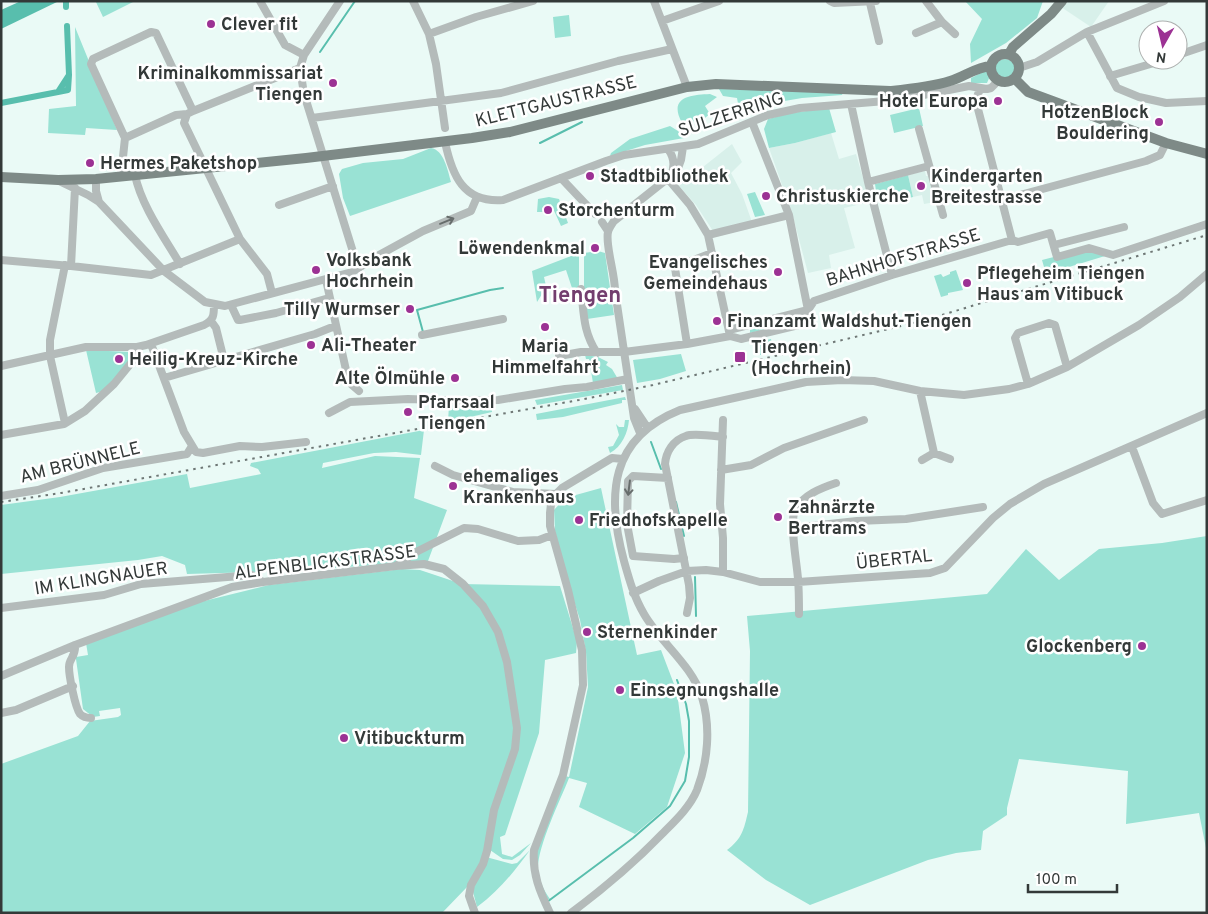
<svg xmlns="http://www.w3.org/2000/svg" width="1208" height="914" viewBox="0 0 1208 914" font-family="Overpass,sans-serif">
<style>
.built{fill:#d8f0ea}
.green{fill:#99e2d4}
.water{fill:#58bead}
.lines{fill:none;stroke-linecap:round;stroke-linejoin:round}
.stream{stroke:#58bead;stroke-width:2}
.canal{stroke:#58bead;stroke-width:6}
.minor{stroke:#b4bbba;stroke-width:8}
.major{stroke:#7e8a87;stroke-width:10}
.rail{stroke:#6e7775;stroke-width:2;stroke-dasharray:2.5 5;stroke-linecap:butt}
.oneway{stroke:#676d6c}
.poi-dot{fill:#9c3294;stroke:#fff;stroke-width:2}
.labels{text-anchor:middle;stroke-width:5;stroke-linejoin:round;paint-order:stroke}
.poi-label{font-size:18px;font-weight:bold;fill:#333938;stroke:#fff;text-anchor:start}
.street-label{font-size:18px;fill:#333938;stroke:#fff}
.district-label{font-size:22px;font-weight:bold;fill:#733e6e;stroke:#fff}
</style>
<rect width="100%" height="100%" fill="#eafaf6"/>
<path class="built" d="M1052,1H1109L1091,27Z
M831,133L839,159L856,154L870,202L844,208L855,248L829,255L831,268L808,273L792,213L769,148L795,143Z
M732,144L742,162L731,173L742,194L752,222L713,231L696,205L679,186Z
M925,171L926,176H929L935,202L924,204L922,195L913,197L908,175Z"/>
<path class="green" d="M97,1H135L103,17L96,2Z
M965,1H1043L1037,18L1006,43L971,63L970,44L982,19Z
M569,15L571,36L555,38L553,17Z
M75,27L117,130L86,128L85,135L48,133L49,109L76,106Z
M995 69a10 10 0 1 1 20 0a10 10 0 1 1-20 0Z
M983,72H988L990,76L987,83H971V78Z
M719,89L843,92L842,95L802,98L767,104L740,115L737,98L723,96Z
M710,94L717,97L705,106L710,114L697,124L690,118L682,123C668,97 690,95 710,94Z
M829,108L836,132L795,143L769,148L764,129L768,119L791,113Z
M919,108L923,126L894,133L890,115Z
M670,126L678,131L684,138L645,145L610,156L611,153L630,139Z
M431,148C444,150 448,171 451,182L350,216L343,198L339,174L342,169L363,163L403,159Z
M908,175L913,197L893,202L891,195L877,198L875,184Z
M755,192L765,215L755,217L747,194Z
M549,197L559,199L568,223L561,226L551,204L542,208L543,212H537L538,199Z
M1089,248L1105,256L1046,274L1042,260Z
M598,251L605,253L614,315L587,319L584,292V253Z
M579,253V289L574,294L566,270L544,277L546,286L543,289L544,291L537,302L532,271Z
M956,270L963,290L948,293V295L941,297L934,276L941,274L943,277L950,274V272Z
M797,318L798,322L750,333V330L752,329L751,327L754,326L755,328L766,326L765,323H768L769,325Z
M771,339L774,352L760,355L756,342Z
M86,350L131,352L133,358L104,391L96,393Z
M681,354L686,371L660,379L637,383L633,360Z
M585,355L598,357L608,362L606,365L612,369L618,379L593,383L589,359H586Z
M622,385L623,390L537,405L535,400Z
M625,397L626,400H622V403L563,417L537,420L536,414Z
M492,404V412L448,422L449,405Z
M625,420H629C628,432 622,447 610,453L608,447L613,446L619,435L616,424L619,427H624Z
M424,430L421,455L396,452L374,453L323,463L322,468L375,456L420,458L414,498L447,510L428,561L293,571L187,574L185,565L162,556L138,560L1,574V505L60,497L187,474L190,488L261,474L258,469L250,466L251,463Z
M601,488L637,655L661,650L677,692L685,753L667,807L635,834L579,807L587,783L569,778C560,801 537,847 538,870C539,880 544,891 550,899L546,900L537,878V851L565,776L569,777L588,687L586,652L580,620L568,582L555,531L554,510L565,498Z
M1207,536V853L1199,813L1126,824L1128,771L1019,759L1007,808V815L983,831L981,850L956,853L928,860L810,905L766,880L727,850C742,839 744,829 748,812L750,651L747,616L987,594L1026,549L1059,580L1099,549L1162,543Z
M402,569L420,570L462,584L560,586L577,641L576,653L545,660L539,733L505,835L500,837L502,854L512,857L531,843L520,855L512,860L503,859L490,850L486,857L512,864L517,863L530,850C514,872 499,891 477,907L473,892L468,886L442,913H1V764L78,736L90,721L118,717L121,715L120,708L99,711L100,716L93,717L83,709L76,659V657L88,655L86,643L200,602L269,585Z"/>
<path class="water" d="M21,1H59L1,29V10Z"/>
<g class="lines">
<path class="stream" d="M320,52L355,1
M540,143L582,122
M423,332L417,310L490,290L503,288
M651,442L661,469
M676,502L684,536
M695,577L696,616
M547,902L633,838L670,806L685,781L689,757V721L686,704L677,680"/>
<path class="canal" d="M66,7V1
M58,92L68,90L69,75
M1,103L58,92L69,75L67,26"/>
<path class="minor" d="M260,1L285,45L304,55
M340,1L304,55L300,68L304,94L358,268
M413,1L429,34L436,64L445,128
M654,1L687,87
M830,1L834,3L876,1
M870,3L879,41
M662,21L719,1
M942,22L955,34
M1087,32L1117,88L1139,97L1166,103L1207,101
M916,33L942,22L926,1
M429,34L476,17L533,1
M1178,55L1207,45
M1019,68L1037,62L1087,32L1164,1
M1110,76L1164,60
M980,89L977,97L978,109L1012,240
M851,104L868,182L892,275
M187,114L184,123L240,239L267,274L272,293
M312,118L501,93L618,61L672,49
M752,122L789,215L808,310
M919,129L943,215
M125,138L176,115L187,114L193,111L300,68
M445,142C452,175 463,203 503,200L606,161L624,155L698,144L768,115L800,108L898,100L969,86L987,89L991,88L998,81
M668,149C674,157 675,166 671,175
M135,175C141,205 164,237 180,264
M121,176L125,138L91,64L93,59L151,32L156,33L193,111
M561,178L595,214
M96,179V191L99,202L164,271L205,302L225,306L352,272L379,255L423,231L471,211L477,197
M668,179L690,205L708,235L730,336
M59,181L88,195L99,202
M868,182L929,166
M1002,200L1146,161L1160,155L1166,143
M279,205L333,186
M602,222L608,231
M708,235L789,215
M1054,245L1124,227
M1,260L71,266L151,275L240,239
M71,266L75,188
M326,280L348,379L352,385L359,391
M581,289C584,314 583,332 597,353
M231,305L238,320H240L276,313L329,298
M211,321L216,328L224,360
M729,330L808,310
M422,335L503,319
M151,344L184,432L196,452L203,453L240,446L262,447L306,442
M687,344L675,268L678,266L712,253
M559,356L581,352H624L687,344L730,336L741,339L807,323L808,310L814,301L892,275L1012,240L1018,242L1050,233L1057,257L1089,248L1113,255L1207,224
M1,366L86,347H137L146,345L204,325C214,320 214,315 214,304
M164,378L315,334L335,326
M1028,384L1015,338L1018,333L1049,323L1055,325L1067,367
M920,391L934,453L922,460
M635,409L647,427
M329,413L350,402L408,399L465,401L498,400L565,389L587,387L628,379
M723,420L720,504L723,538V572
M65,423L50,356V340L65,265
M640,433L634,418L615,291C615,273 605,245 608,232C609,228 612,224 614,221L677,171L681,160L683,147
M1,435L64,424L85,411L114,384L136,357L137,347
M1132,447L1153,503L1162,514L1207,500
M934,453L950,459
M435,466L453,475L513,492L556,494
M721,470L751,465L784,448L864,420
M668,478L633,476L628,481L627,524L633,556L674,559L684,558
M1,496L38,490L103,468L187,454L192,446
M793,528L857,521L906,519L983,507
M397,565L418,551L464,528L478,529L518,541L539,540L552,535
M633,593L659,581L687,571L706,570L723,572L760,582H798L930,573L945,568L993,518L1010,504L1044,484L1207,413
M1,608L104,595L141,584L252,575L263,582
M687,613L690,598L689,585L665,464C666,452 673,440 686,436C693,433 714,436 723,437
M799,614C799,602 799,590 798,579C797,563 789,523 795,510C803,495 821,488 836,483
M75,645C76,657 69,658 69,667C69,676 75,707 80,714C83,717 87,718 91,718
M1,676L75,645L232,587L263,582L396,566L424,564L444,569L463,584L483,606L498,632L507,662L517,728L515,749L494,810L487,851L483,864L471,885L469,896L475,913
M1,713L16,710L73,686
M550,913C540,892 532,874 534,850L563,775L583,685L582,650L568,590L550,526V513L551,504L556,494L562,488L612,458L623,459
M571,913C603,889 634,863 662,834C675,821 690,807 697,790C708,761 711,727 702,697C692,665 660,642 644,614C634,597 629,579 624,561C606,495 610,438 680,410L806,382L842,380L874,381L920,391L964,395L1009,389L1028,384L1067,367L1139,325L1180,297L1207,274"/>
<path class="major" d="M991 68a14 14 0 1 1 28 0a14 14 0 1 1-28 0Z
M1009,54L1013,47L1051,14L1062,1
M1015,79L1028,92L1166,143L1207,154
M1,177L58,180L96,179L306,158L472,138L510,132L687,87L716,84L890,91C910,89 931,87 950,81C964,77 976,67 991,66"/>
<path class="rail" d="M1,502L61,493L579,400L653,385L922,321L1207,235"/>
</g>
<defs><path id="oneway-shaft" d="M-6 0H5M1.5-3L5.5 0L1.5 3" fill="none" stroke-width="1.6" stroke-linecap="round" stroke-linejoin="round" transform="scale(1.25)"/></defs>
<g class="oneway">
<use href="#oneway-shaft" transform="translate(447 221) rotate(-22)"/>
<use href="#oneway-shaft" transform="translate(629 488) rotate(97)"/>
</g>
<g class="poi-dot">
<circle cx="211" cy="24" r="5"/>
<circle cx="333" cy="83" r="5"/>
<circle cx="998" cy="101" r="5"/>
<circle cx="1159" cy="122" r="5"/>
<circle cx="90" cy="163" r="5"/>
<circle cx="590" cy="176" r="5"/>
<circle cx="921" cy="186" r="5"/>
<circle cx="766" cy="196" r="5"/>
<circle cx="548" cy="210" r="5"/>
<circle cx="595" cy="248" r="5"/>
<circle cx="316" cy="270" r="5"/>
<circle cx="778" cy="272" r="5"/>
<circle cx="967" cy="283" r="5"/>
<circle cx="410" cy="309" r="5"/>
<circle cx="717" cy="321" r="5"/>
<circle cx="545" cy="327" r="5"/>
<circle cx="311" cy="345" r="5"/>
<rect x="734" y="351" width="12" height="12" rx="2.5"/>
<circle cx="119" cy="359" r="5"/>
<circle cx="455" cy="378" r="5"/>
<circle cx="408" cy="412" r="5"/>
<circle cx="453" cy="486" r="5"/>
<circle cx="778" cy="517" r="5"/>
<circle cx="579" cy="520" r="5"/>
<circle cx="587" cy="632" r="5"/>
<circle cx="1142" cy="646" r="5"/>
<circle cx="620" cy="690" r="5"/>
<circle cx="344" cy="738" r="5"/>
</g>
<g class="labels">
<g class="poi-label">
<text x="221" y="30">Clever fit</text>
<text x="323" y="79" text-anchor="end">Kriminalkommissariat<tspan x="323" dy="21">Tiengen</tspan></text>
<text x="988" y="107" text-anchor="end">Hotel Europa</text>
<text x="1149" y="118" text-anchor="end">HotzenBlock<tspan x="1149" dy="21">Bouldering</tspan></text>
<text x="100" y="169">Hermes Paketshop</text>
<text x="600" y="182">Stadtbibliothek</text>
<text x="931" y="182">Kindergarten<tspan x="931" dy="21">Breitestrasse</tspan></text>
<text x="776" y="202">Christuskierche</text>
<text x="558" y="216">Storchenturm</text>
<text x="585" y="254" text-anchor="end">Löwendenkmal</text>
<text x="326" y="266">Volksbank<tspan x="326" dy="21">Hochrhein</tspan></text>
<text x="768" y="268" text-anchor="end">Evangelisches<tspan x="768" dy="21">Gemeindehaus</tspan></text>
<text x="977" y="279">Pflegeheim Tiengen<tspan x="977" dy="21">Haus am Vitibuck</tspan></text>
<text x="400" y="315" text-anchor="end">Tilly Wurmser</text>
<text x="727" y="327">Finanzamt Waldshut-Tiengen</text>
<text x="321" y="351">Ali-Theater</text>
<text x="545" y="352" text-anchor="middle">Maria<tspan x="545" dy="21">Himmelfahrt</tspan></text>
<text x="751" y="353">Tiengen<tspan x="751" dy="21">(Hochrhein)</tspan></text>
<text x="129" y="365">Heilig-Kreuz-Kirche</text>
<text x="445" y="384" text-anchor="end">Alte Ölmühle</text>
<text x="418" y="408">Pfarrsaal<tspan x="418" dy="21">Tiengen</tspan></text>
<text x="463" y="482">ehemaliges<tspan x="463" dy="21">Krankenhaus</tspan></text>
<text x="788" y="513">Zahnärzte<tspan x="788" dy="21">Bertrams</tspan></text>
<text x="589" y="526">Friedhofskapelle</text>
<text x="597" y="638">Sternenkinder</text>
<text x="1132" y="652" text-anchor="end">Glockenberg</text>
<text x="630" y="696">Einsegnungshalle</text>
<text x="354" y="744">Vitibuckturm</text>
</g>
<g class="street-label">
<text transform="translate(556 101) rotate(-14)" y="6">KLETTGAUSTRASSE</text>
<text transform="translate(731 114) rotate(-18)" y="6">SULZERRING</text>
<text transform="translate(903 257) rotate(-17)" y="6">BAHNHOFSTRASSE</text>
<text transform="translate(80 462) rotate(-14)" y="6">AM BRÜNNELE</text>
<text transform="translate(894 559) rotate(-6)" y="6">ÜBERTAL</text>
<text transform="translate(325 562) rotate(-7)" y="6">ALPENBLICKSTRASSE</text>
<text transform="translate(101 578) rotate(-9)" y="6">IM KLINGNAUER</text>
</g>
<g class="district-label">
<text x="580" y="302">Tiengen</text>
</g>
</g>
<rect width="1208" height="914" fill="none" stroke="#333938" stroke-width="5"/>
<g transform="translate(1163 45) rotate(188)"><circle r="24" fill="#ffffff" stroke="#adb0af"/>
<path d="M0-4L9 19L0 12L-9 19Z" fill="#9c3294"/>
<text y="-8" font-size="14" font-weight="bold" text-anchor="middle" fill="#333938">N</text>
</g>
<path d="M1028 884v8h89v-8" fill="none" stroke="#333938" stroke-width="2.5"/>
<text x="1036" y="884" font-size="15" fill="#333938" stroke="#ffffff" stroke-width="4" paint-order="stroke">100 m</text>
</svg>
